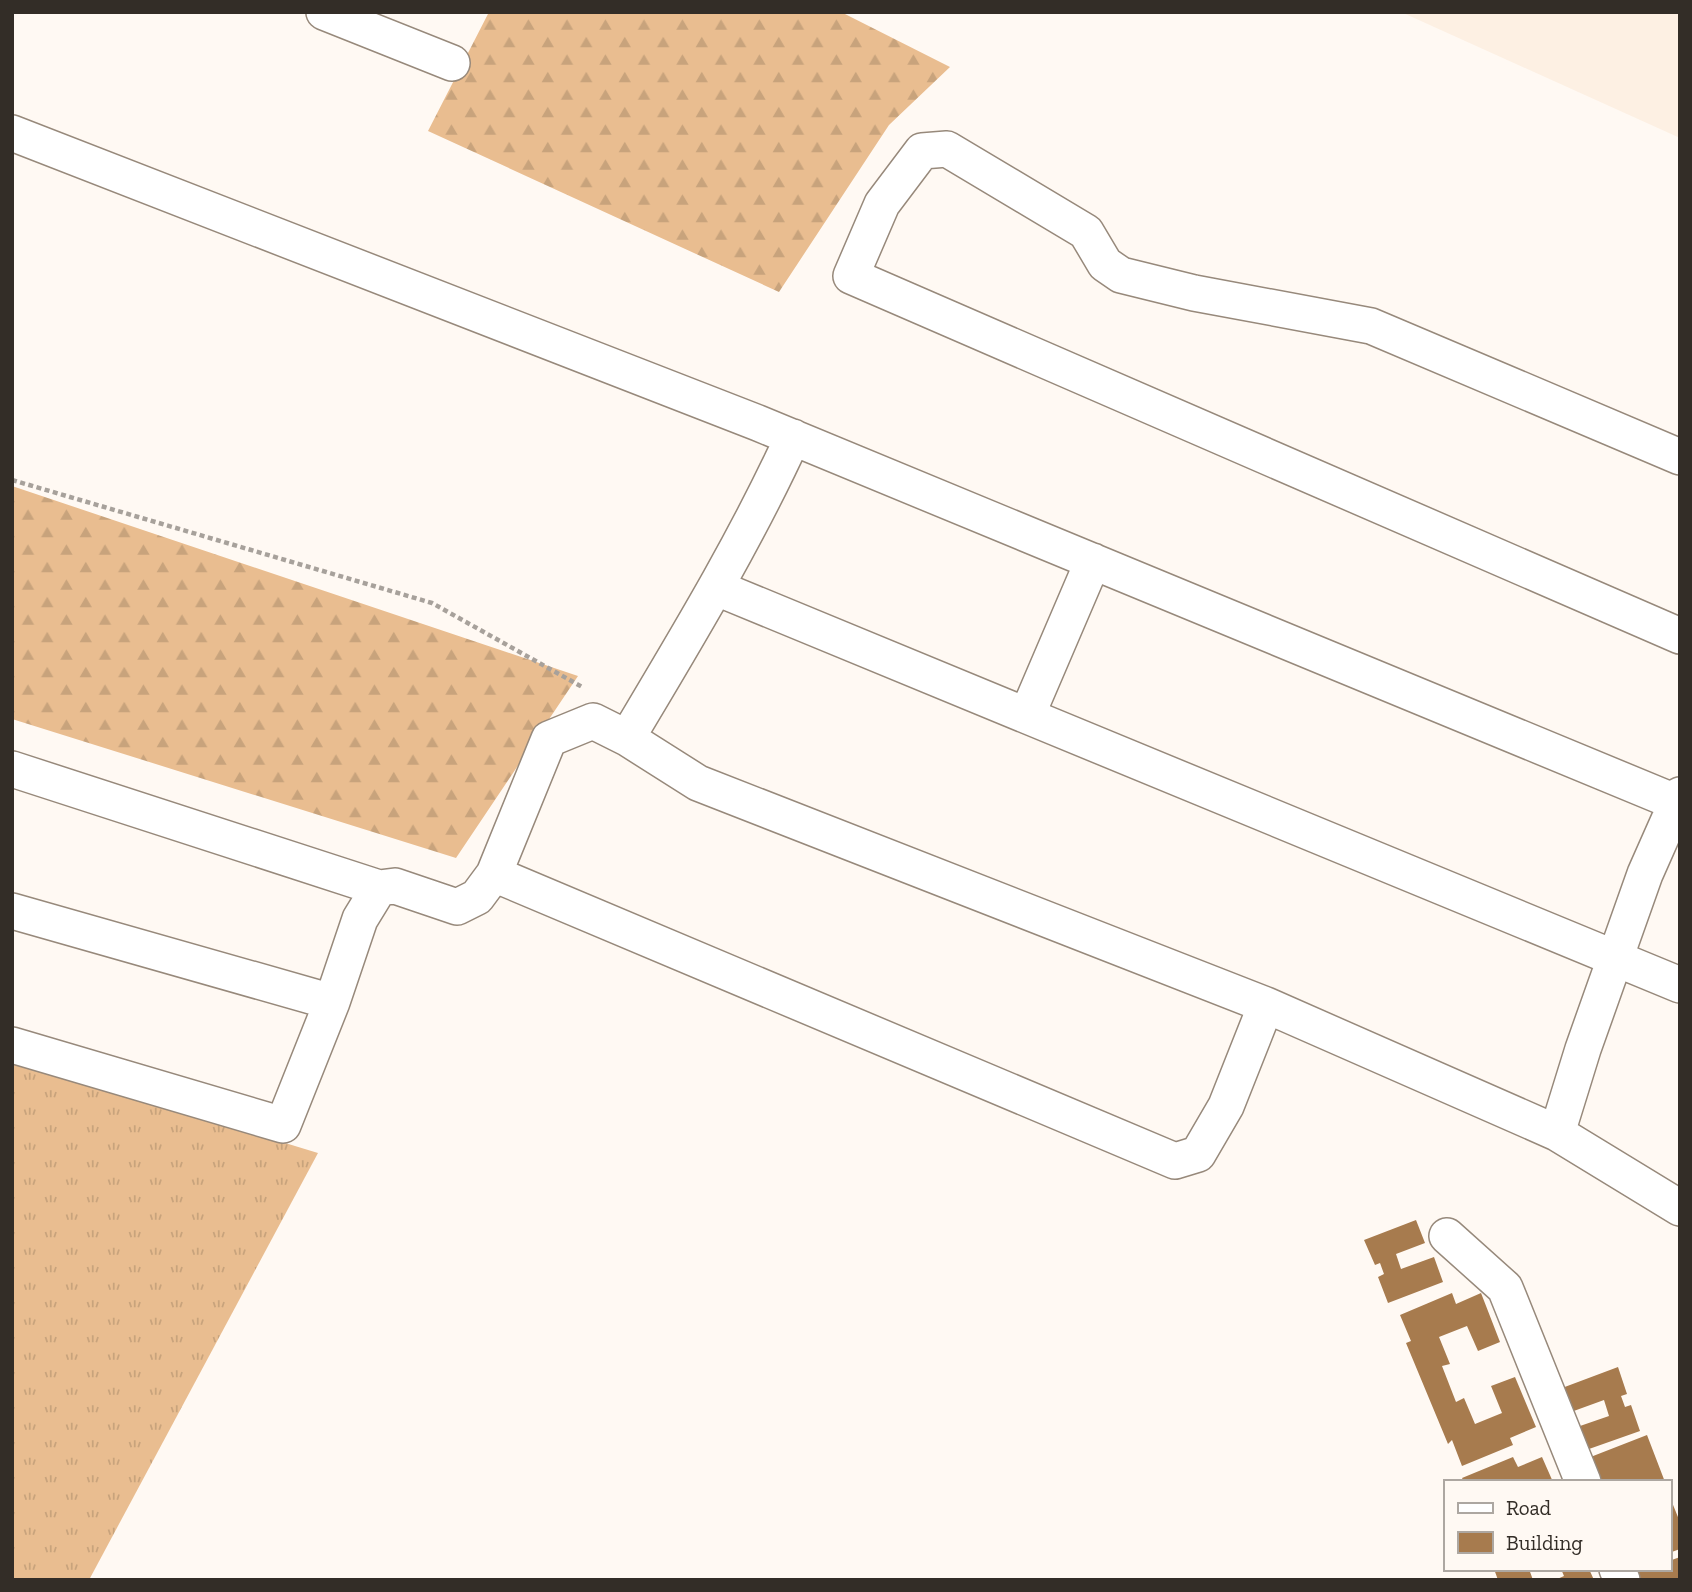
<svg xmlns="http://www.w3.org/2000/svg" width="1692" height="1592" viewBox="0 0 1692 1592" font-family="'Zilla Slab',serif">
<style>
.built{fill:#fdf0e3}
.grass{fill:url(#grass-tufts)}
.forest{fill:url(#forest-firs)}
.building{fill:#a77b4e}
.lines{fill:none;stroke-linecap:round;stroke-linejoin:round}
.street-casing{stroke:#97897b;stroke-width:38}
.path{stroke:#a7a19b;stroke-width:4.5;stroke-dasharray:5 3.5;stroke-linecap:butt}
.street{stroke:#fff;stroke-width:35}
</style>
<defs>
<pattern id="grass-tufts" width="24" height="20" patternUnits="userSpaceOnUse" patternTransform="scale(1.75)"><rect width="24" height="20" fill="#e9bd90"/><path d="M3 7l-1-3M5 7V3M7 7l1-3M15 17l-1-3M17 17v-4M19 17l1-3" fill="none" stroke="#c8a37c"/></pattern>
<pattern id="forest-firs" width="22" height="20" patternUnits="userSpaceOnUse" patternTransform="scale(1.75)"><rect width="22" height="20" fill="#e9bd90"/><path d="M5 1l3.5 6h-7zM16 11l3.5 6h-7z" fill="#c8a37c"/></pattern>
</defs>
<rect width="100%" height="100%" fill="#fff9f3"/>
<path class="built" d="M1401,12H1680V138Z"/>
<path class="grass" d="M12,1060L318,1153L89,1580H12Z"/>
<path class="forest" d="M489,12H841L950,67L889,125L779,292L428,131Z
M12,486L578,676L456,858L12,719Z"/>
<path class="building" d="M1416,1220L1425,1243L1396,1254L1401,1269L1434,1257L1443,1282L1388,1303L1378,1277L1384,1274L1380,1263L1375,1265L1364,1240Z
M1452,1293L1456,1304L1481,1293L1500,1342L1478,1351L1467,1326L1439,1337L1450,1364L1442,1366L1456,1402L1464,1398L1475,1424L1502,1413L1491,1386L1515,1377L1536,1427L1510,1438L1513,1445L1462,1466L1452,1440L1448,1444L1406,1343L1411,1341L1400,1315Z
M1618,1367L1627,1394L1621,1396L1625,1407L1631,1405L1640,1431L1589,1449L1580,1426L1609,1416L1604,1400L1571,1412L1562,1388Z
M1647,1435L1665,1482H1596L1588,1458Z
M1513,1457L1518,1467L1542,1457L1553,1482H1464L1462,1478Z
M1669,1495L1680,1522V1549L1669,1553Z
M1680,1557V1580H1636L1634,1574L1647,1569H1669V1561Z
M1494,1569H1529L1533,1580H1498Z
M1561,1569H1589L1594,1580H1555L1564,1576Z"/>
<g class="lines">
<defs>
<path id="street" d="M324,12L452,63
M12,133L758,423L1680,804
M1680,457L1371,326L1194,293L1121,275L1105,264L1086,232L947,149L922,151L882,204L851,276L1680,636
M717,588L1680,985
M1027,715L1093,561
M627,738C686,639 745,542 793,437
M12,769L379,888
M494,874L1175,1161L1198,1154L1226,1106L1266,1005
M12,911L332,1002
M12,1045L283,1125L332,1002L360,919L379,888L395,886L457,907L477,897L494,874L549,739L593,721L627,738L698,783L1266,1005L1557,1133L1680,1208
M1557,1133L1583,1049L1645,874L1680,795
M1447,1236L1505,1288L1583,1482
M1617,1569L1622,1580"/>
</defs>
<use href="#street" class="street-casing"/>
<path class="path" d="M12,480L432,603L584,688"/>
<use href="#street" class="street"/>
</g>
<rect width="1692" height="1592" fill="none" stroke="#332d27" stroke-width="28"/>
<rect x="1444" y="1480" width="228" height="91" fill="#fff9f3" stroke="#ada7a1" stroke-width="2"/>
<rect x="1458" y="1503" width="35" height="10" fill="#ffffff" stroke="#ada7a1" stroke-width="2"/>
<text x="1506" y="1515" font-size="21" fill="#332d27">Road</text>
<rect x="1458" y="1532" width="35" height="21" fill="#a77b4e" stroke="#ada7a1" stroke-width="2"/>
<text x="1506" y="1550" font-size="21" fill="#332d27">Building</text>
</svg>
